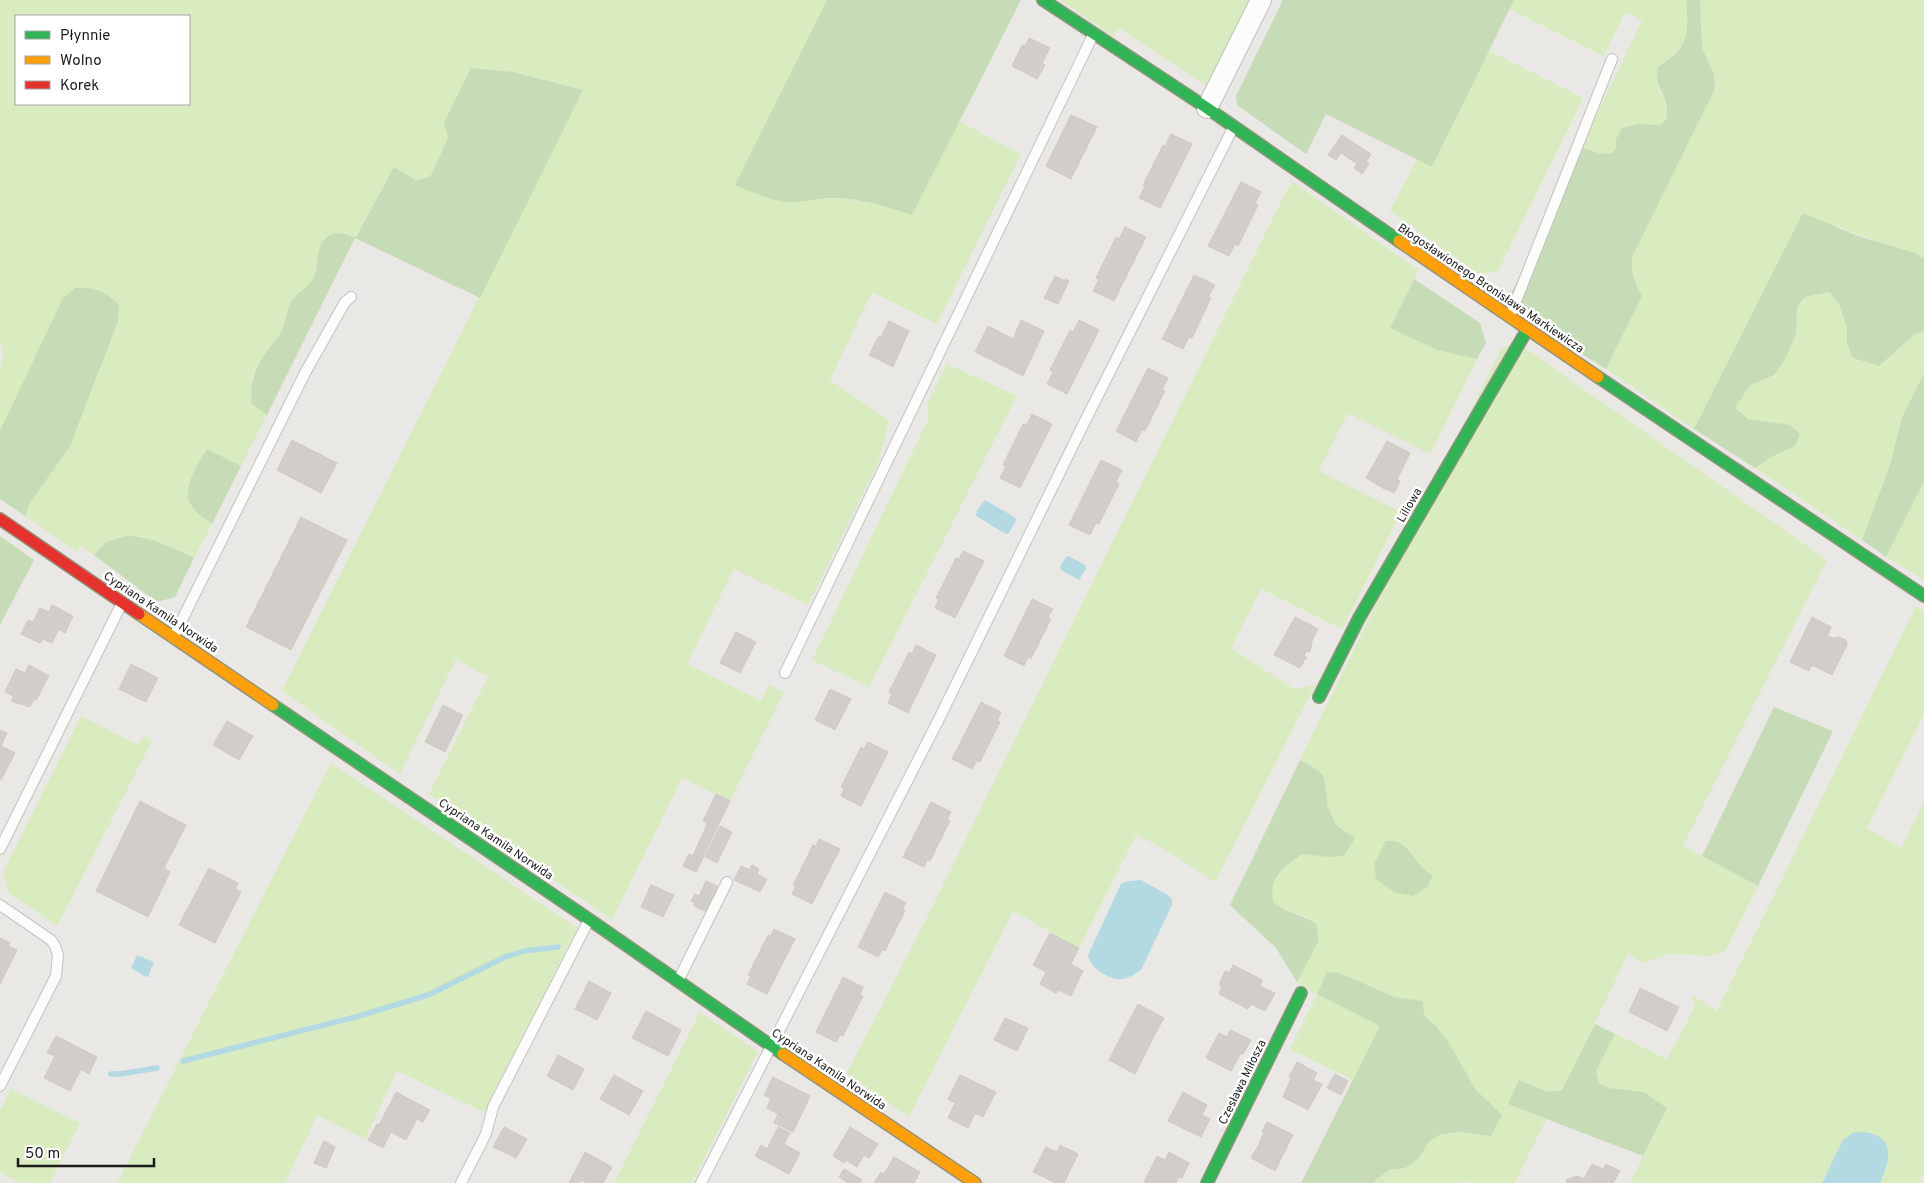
<svg xmlns="http://www.w3.org/2000/svg" width="1924" height="1183" viewBox="0 0 1924 1183" font-family="Overpass,sans-serif">
<style>
.grass{fill:#d8ecbf;fill-rule:evenodd}
.forest{fill:#c5dcb6}
.water{fill:#b3dae2}
.lines{fill:none;stroke-linecap:round;stroke-linejoin:round}
.stream{stroke:#b3dae2;stroke-width:5.5}
.building{fill:#d1ceca;stroke:#cec9c5}
.lane-casing{stroke:#c3c2c0;stroke-width:12}
.street-casing{stroke:#c3c2c0;stroke-width:22}
.fast-casing{stroke:#93947c;stroke-width:14}
.slow-casing{stroke:#93947c;stroke-width:14}
.jam-casing{stroke:#93947c;stroke-width:14}
.lane{stroke:#fcfcfb;stroke-width:10}
.street{stroke:#fcfcfb;stroke-width:20}
.fast{stroke:#30b455;stroke-width:11}
.slow{stroke:#ff9f0a;stroke-width:11}
.jam{stroke:#e5322d;stroke-width:11}
.labels{text-anchor:middle;stroke-width:5;stroke-linejoin:round;paint-order:stroke}
.street-label{font-size:12px;fill:#1c1c1c;stroke:#fff}
</style>
<rect width="100%" height="100%" fill="#eae8e4"/>
<path class="grass" d="M0,0H827L735,185L788,202L805,199H846L887,206L911,214L958,121L1021,154L937,324L872,292L830,380L889,421L878,463L808,605L734,569L687,664L761,701L769,685L784,693L730,801L682,778L612,920L429,794L488,677L456,659L400,774L282,691L583,90L513,72L471,68L448,138L430,177L416,180L394,167L355,237L315,267C315,271 315,276 314,279C309,290 294,293 290,304C285,314 286,325 280,334C265,359 246,371 252,404L267,415L241,466L207,449L197,464L190,504L212,524L194,558L168,545L140,536L106,542L94,555L80,545L77,552L25,516L30,503L10,412L0,431V368L2,364L3,347L0,345ZM16,16H189V104H16Z
M1060,0H1252L1209,87L1119,28L1114,37Z
M1514,0H1686C1688,26 1690,46 1665,61L1658,88L1666,103L1667,118L1660,125L1639,124L1616,139V149L1611,154L1599,153L1581,148L1642,20L1625,12L1604,56L1509,9Z
M1700,0H1924V258C1896,245 1865,239 1837,226L1694,429L1606,369L1641,296C1635,283 1631,272 1632,257L1715,89L1714,74L1702,48Z
M1489,51L1583,98L1498,271L1480,275L1390,211L1417,159L1432,167Z
M1293,182L1418,270L1390,328L1437,350L1477,359L1430,454L1348,413L1319,471L1401,512L1342,629L1261,589L1231,648L1294,689L1315,685L1215,882L1161,847L1136,835L1079,948L1013,911L909,1117L847,1073L927,917L1286,192Z
M1829,292L1839,304L1847,328V343L1853,358L1879,366L1915,334L1924,331V373L1902,417L1890,465L1862,540L1755,468L1773,456L1790,425L1748,419L1735,408L1750,385L1766,379L1796,335L1797,307L1805,297Z
M1516,342L1827,560L1683,846L1758,886L1725,951L1711,956L1669,954L1642,963L1628,954L1562,1091L1548,1092L1520,1080L1508,1104L1546,1119L1515,1183H1473L1468,1180L1467,1183H1372L1389,1170L1405,1168L1429,1142L1439,1135L1467,1132L1485,1101C1458,1070 1453,1037 1418,1010C1410,1004 1404,999 1394,997L1340,973L1327,972L1318,994L1380,1026L1353,1080L1290,1049L1317,995L1297,982L1307,917L1281,909L1273,902C1269,876 1283,868 1302,854L1328,857L1355,839L1336,825L1328,808L1324,777L1318,770L1300,760L1501,349Z
M947,364L1017,396L869,687L812,660L928,420V401Z
M1924,481V580L1886,557Z
M1916,606L1924,612V714L1867,828L1901,848L1924,802V1172L1918,1183H1880L1884,1174L1843,1140L1822,1183H1630L1667,1108L1624,1089L1609,1088L1599,1084L1596,1071L1615,1034L1667,1059L1695,1007L1691,994L1717,1011Z
M81,716L138,745L144,735L152,741L57,926L9,893L3,872Z
M331,763L577,928L484,1112L397,1071L365,1139L317,1115L285,1183H117Z
M700,1012L758,1052L692,1183H614Z
M11,1089L80,1123L50,1183H21L0,1172V1111Z"/>
<path class="forest" d="M827,0H1021L912,215C885,206 857,197 829,198C816,199 797,203 787,202C769,200 751,192 735,185Z
M1283,0H1514L1432,167L1326,114L1306,154L1237,105L1236,96Z
M1686,0H1700L1702,48L1714,74L1715,89L1632,257C1631,272 1635,283 1642,296L1606,369L1505,306L1581,148L1599,153L1611,154L1616,149V139L1622,128L1639,124L1660,125L1667,118C1667,113 1667,107 1666,102C1661,86 1655,87 1658,67C1663,63 1669,59 1674,55C1690,42 1688,19 1686,0Z
M471,68L513,72L583,90L480,298L355,238L267,415L252,404C248,383 257,364 270,347C274,342 279,337 281,332C286,323 286,310 291,302C296,293 307,289 312,280C320,269 314,252 324,240C332,229 345,234 356,237L394,167L416,180L430,177L448,138L444,123Z
M1803,213L1858,236L1912,252L1924,258V331L1915,334L1879,366L1853,358L1847,343V328L1839,304L1829,292L1805,297L1797,307L1796,335L1785,359L1774,375L1750,385L1735,408L1748,419L1790,425L1800,434L1795,446L1773,456L1755,468L1694,429Z
M1414,279L1480,323L1486,343L1477,359L1437,350L1390,328Z
M75,288C93,287 106,291 119,305L118,321L70,446L30,503L25,516L0,499V431L63,298Z
M1924,373V481L1886,557L1862,540L1890,465L1902,417Z
M207,449L241,466L212,524C205,518 195,512 191,505C181,489 199,461 207,449Z
M0,536L34,560L0,625Z
M126,536C151,536 172,547 194,558L175,597L157,602L94,555L106,542Z
M1774,707L1833,731L1758,886L1702,856Z
M1300,760L1318,770L1324,777L1328,808L1336,825L1355,838L1344,856L1328,857L1302,854C1283,868 1269,876 1273,902C1285,913 1302,914 1316,924L1319,940L1297,982L1276,948L1230,905Z
M1386,841C1389,841 1395,841 1398,842C1411,848 1418,868 1433,876L1427,887L1413,896L1396,893L1376,879L1374,864Z
M1327,972L1340,973L1394,997L1423,1001L1424,1015L1437,1027L1449,1043L1476,1090L1502,1115L1491,1136L1460,1132L1439,1135L1429,1142L1417,1160L1405,1168L1389,1170L1372,1183H1301L1380,1026L1317,994Z
M1595,1024L1615,1034L1596,1071L1599,1084L1609,1088L1644,1092L1667,1108L1643,1156L1508,1104L1519,1080L1548,1092L1562,1090Z"/>
<path class="water" d="M985,500L1016,518L1015,523L1008,534L1004,533L976,516L977,510Z
M1069,556L1085,565L1086,568L1079,580L1061,570L1060,566L1066,557Z
M1141,880L1168,895L1172,899V905L1141,970C1135,974 1129,978 1122,979C1111,981 1089,968 1088,955L1121,884L1129,881Z
M137,955L154,962L148,977L144,976L131,968Z
M1862,1132C1896,1135 1891,1160 1880,1183H1822L1843,1140L1853,1133Z"/>
<g class="lines">
<path class="stream" d="M183,1061L359,1016L428,995L505,957L524,951L558,947
M111,1074H120L157,1068"/>
</g>
<path class="building" d="M1029,38L1050,48L1042,63L1045,65L1037,79L1012,66L1022,45L1025,46Z
M1071,115L1097,127L1071,179L1046,166Z
M1171,134L1192,144L1160,208L1139,198L1145,186L1143,185L1163,145L1165,146Z
M1342,135L1371,154L1366,162L1369,164L1362,174L1354,168L1357,164L1341,153L1336,160L1328,155Z
M1241,182L1261,192L1255,204L1258,205L1238,246L1235,244L1229,256L1208,246Z
M1125,227L1146,237L1114,301L1093,291L1099,279L1096,278L1116,237L1119,239Z
M1194,275L1215,285L1208,297L1211,298L1192,338L1189,337L1183,349L1162,339Z
M1055,276L1065,281L1066,279L1069,281L1058,304L1044,298Z
M1021,320L1044,331L1023,376L975,352L988,326L1013,339Z
M1079,320L1099,330L1067,394L1047,384L1053,372L1050,370L1070,330L1073,332Z
M889,321L909,331L893,367L869,355L879,336L881,337Z
M1148,368L1168,378L1162,390L1165,391L1145,431L1142,430L1136,442L1116,431Z
M1032,414L1052,424L1020,488L1000,478L1006,466L1003,465L1023,424L1026,426Z
M292,440L337,463L321,493L277,470Z
M1387,441L1410,453L1397,480L1400,481L1394,493L1386,489V490L1366,478Z
M1101,460L1122,470L1116,482L1119,484L1099,524L1096,523L1090,535L1069,525Z
M301,517L347,540L291,650L246,627Z
M963,551L984,561L955,618L935,608L939,599L936,598L956,558L959,559Z
M1032,599L1053,609L1048,617L1051,619L1031,659L1028,657L1024,666L1004,656Z
M52,605L73,616L65,633L59,629L52,643L43,639L40,643L21,634L28,620L33,622L40,608L49,612Z
M1295,617L1318,629L1312,641L1310,652L1307,651L1304,656L1307,658L1306,659H1305L1300,668L1274,655Z
M1812,617L1831,627L1827,636L1833,638L1839,637L1846,640L1847,645L1832,675L1812,665L1809,671L1790,662Z
M736,632L756,642L740,673L720,663Z
M916,645L936,655L908,713L888,703L892,694L889,692L909,652L912,654Z
M131,664L158,678L146,702L119,689Z
M29,665L49,676L36,700L34,699L30,707L11,701L14,696L5,692L16,669L25,673Z
M830,689L851,699L835,730L815,720Z
M981,702L1001,712L997,721L1000,722L980,762L977,761L972,769L952,759Z
M443,705L463,715L445,752L425,742Z
M227,721L253,736L239,760L213,745Z
M0,730L7,733L1,746L15,753L1,780Z
M868,742L888,752L861,806L841,796L844,789L841,787L861,747L864,749Z
M716,794L730,801L717,828L703,821Z
M140,801L186,825L164,868L170,872L148,917L96,891Z
M931,802L951,812L947,820L950,821L930,861L927,860L924,867L903,857Z
M707,823L717,828L714,834L705,830Z
M720,826L732,832L717,863L705,857Z
M705,830L714,834L702,860L693,855Z
M819,839L840,849L812,904L792,894L796,886L793,885L813,845L816,846Z
M689,854L702,860L696,872L683,866Z
M752,865L759,869L757,874L767,879L760,892L734,880L741,866L750,870Z
M209,868L238,883L235,889L241,892L215,943L179,925Z
M706,881L719,887L707,912L694,906L695,903L691,901L695,894L699,896Z
M651,885L674,895L663,917L641,907Z
M885,892L906,903L902,910L905,911L885,951L882,950L878,957L858,947Z
M774,929L795,939L767,994L747,984L751,976L748,975L768,935L771,936Z
M1050,933L1079,948L1056,993L1040,984L1046,972L1033,965Z
M0,938L10,943L8,946L17,950L7,970L0,966Z
M1071,964L1083,971L1079,979L1067,973Z
M1233,965L1262,980L1260,986L1275,993L1265,1011L1251,1004L1248,1009L1219,994L1222,986L1219,985L1225,971L1229,973Z
M0,966L7,970L0,984Z
M1067,973L1079,979L1071,996L1058,990Z
M843,977L863,987L860,995L863,996L843,1036L840,1035L836,1042L816,1032Z
M589,981L611,993L597,1020L575,1009Z
M1640,988L1679,1007L1667,1031L1629,1012Z
M1138,1004L1164,1018L1155,1034L1129,1021Z
M646,1011L681,1030L668,1056L632,1038Z
M1005,1018L1028,1028L1017,1051L994,1040Z
M1129,1021L1155,1034L1135,1074L1109,1060Z
M1230,1030L1251,1040L1243,1054L1241,1053L1231,1071L1206,1058L1219,1033L1227,1037Z
M56,1036L97,1057L89,1074L81,1069L70,1091L44,1078L55,1056L47,1053Z
M558,1055L584,1069L573,1090L547,1076Z
M1297,1062L1317,1073L1313,1080L1322,1084L1308,1110L1283,1097L1291,1078L1289,1077Z
M1335,1074L1348,1081L1341,1095L1327,1088Z
M614,1075L643,1091L629,1115L600,1099Z
M960,1075L996,1092L983,1117L975,1113L968,1128L948,1118L955,1103L948,1099Z
M773,1077L810,1096L797,1124L767,1108L771,1098L764,1095Z
M396,1092L430,1110L423,1122L390,1104Z
M1183,1092L1207,1105L1202,1115L1210,1119L1201,1137L1168,1121Z
M390,1104L417,1119L406,1140L391,1132L383,1148L368,1140L377,1124L379,1125Z
M778,1114L797,1124L793,1132L774,1123Z
M1267,1122L1293,1135L1275,1171L1251,1158L1260,1143H1259L1264,1133L1262,1132Z
M504,1127L527,1139L516,1158L493,1147Z
M778,1127L790,1133L784,1144L800,1153L789,1174L755,1156L761,1145L767,1149Z
M850,1127L878,1144L869,1158L864,1155L857,1167L846,1160L844,1163L833,1156Z
M324,1141L335,1147L326,1168L314,1163Z
M1060,1145L1078,1154L1064,1183H1056L1033,1172L1046,1147L1057,1152Z
M585,1152L612,1167L603,1183H587L581,1180L579,1183H569Z
M1169,1152L1189,1163L1182,1178L1179,1177L1176,1183H1147L1144,1182L1157,1156L1165,1160Z
M894,1157L920,1172L914,1183H874L881,1172L884,1174Z
M1592,1164L1603,1169L1606,1164L1620,1171L1613,1183H1567L1566,1180L1577,1176L1584,1179Z
M844,1169L862,1180L860,1183H846L847,1182L839,1177Z"/>
<g class="lines">
<defs>
<path id="lane" d="M1510,316L1612,59
M174,636L305,373L345,302L351,297
M785,673L1093,35
M0,849L122,603
M0,905L51,940L55,946L58,955L56,976L0,1086
M678,981L727,882
M461,1183L486,1134L493,1107L589,920
M701,1183L938,721L1084,423L1233,128"/>
<path id="street" d="M1207,108L1261,0"/>
<path id="fast" d="M1043,0L1207,108L1399,241
M1598,377L1924,596
M1319,697L1359,618L1527,330
M273,705L590,920L783,1054
M1207,1183L1301,993"/>
<path id="slow" d="M1399,241L1598,377
M139,614L273,705
M783,1054L975,1183"/>
<path id="jam" d="M0,519L139,614"/>
</defs>
<use href="#lane" class="lane-casing"/>
<use href="#street" class="street-casing"/>
<use href="#fast" class="fast-casing"/>
<use href="#slow" class="slow-casing"/>
<use href="#jam" class="jam-casing"/>
<use href="#lane" class="lane"/>
<use href="#street" class="street"/>
<use href="#fast" class="fast"/>
<use href="#slow" class="slow"/>
<use href="#jam" class="jam"/>
</g>
<g class="labels">
<g class="street-label">
<text transform="translate(1491 288) rotate(34)" y="4">Błogosławionego Bronisława Markiewicza</text>
<text transform="translate(1409 505) rotate(-60)" y="4">Liliowa</text>
<text transform="translate(161 612) rotate(34)" y="4">Cypriana Kamila Norwida</text>
<text transform="translate(496 839) rotate(34)" y="4">Cypriana Kamila Norwida</text>
<text transform="translate(829 1069) rotate(34)" y="4">Cypriana Kamila Norwida</text>
<text transform="translate(1242 1082) rotate(-64)" y="4">Czesława Miłosza</text>
</g>
</g>
<rect x="15" y="15" width="175" height="90" fill="#ffffff" stroke="#a4a4a4"/>
<rect x="25" y="31" width="25" height="8" fill="#30b455" stroke="#a4a4a4"/>
<text x="60" y="40" font-size="15" fill="#1c1c1c">Płynnie</text>
<rect x="25" y="56" width="25" height="8" fill="#ff9f0a" stroke="#a4a4a4"/>
<text x="60" y="65" font-size="15" fill="#1c1c1c">Wolno</text>
<rect x="25" y="81" width="25" height="8" fill="#e5322d" stroke="#a4a4a4"/>
<text x="60" y="90" font-size="15" fill="#1c1c1c">Korek</text>
<path d="M18 1158v8h136v-8" fill="none" stroke="#1c1c1c" stroke-width="2.5"/>
<text x="25" y="1158" font-size="15" fill="#1c1c1c" stroke="#ffffff" stroke-width="4" paint-order="stroke">50 m</text>
</svg>
